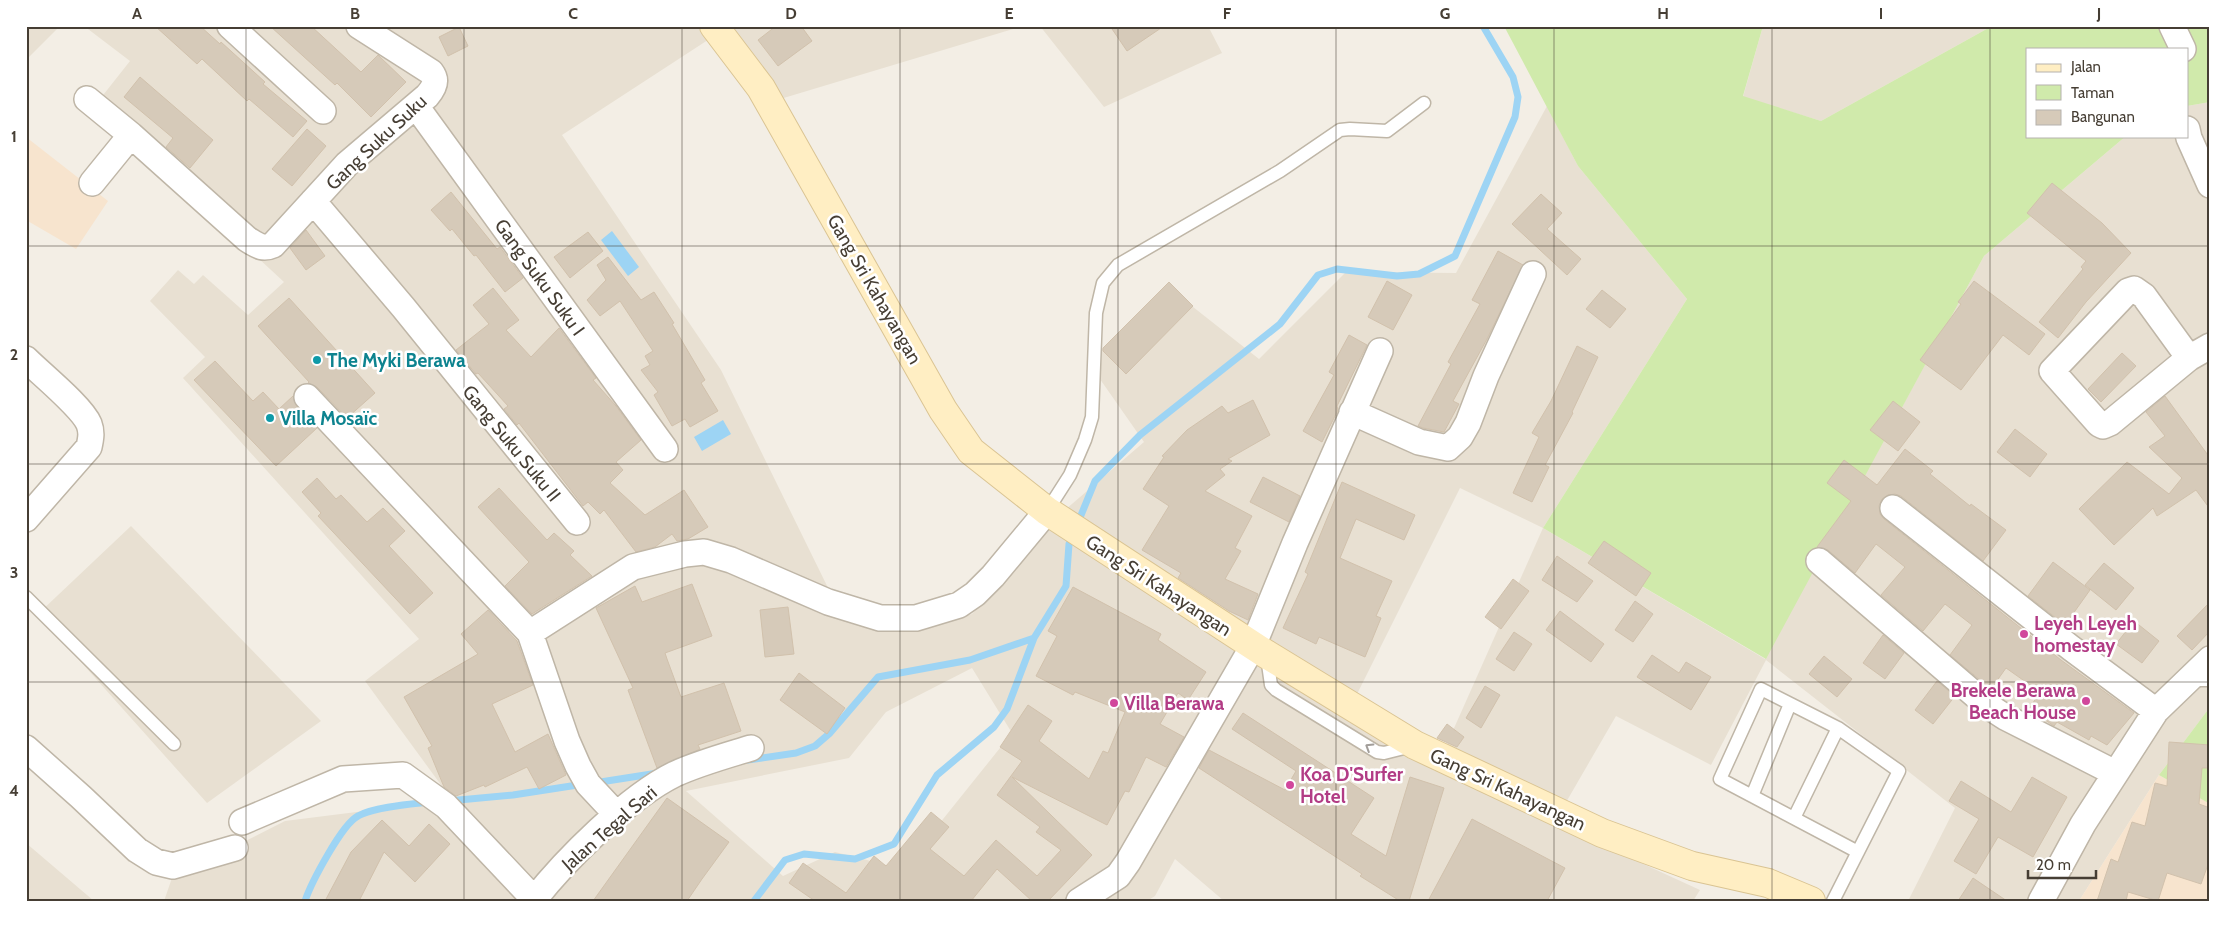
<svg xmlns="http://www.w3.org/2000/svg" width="2236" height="927" viewBox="0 0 2236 927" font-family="Cabin,sans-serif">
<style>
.residential{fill:#e8e0d2;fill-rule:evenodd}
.commercial{fill:#f7e4ce}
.green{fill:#d0eaab}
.water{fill:#9dd4f4}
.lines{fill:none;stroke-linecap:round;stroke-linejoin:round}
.stream{stroke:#9dd4f4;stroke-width:7}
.building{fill:#d6cab9;stroke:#d1c1ac}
.lane-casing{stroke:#bfb6a7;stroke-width:15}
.street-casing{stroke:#bfb6a7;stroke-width:28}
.secondary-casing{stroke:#dac493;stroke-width:30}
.lane{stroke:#fff;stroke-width:12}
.street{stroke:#fff;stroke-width:25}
.secondary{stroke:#ffeec3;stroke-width:28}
.oneway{stroke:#a29e9a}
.grid{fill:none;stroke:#463e34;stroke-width:1;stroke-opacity:0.55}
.culture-dot{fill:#0f9aa8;stroke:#fff;stroke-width:2}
.hotel-dot{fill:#d1479c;stroke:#fff;stroke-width:2}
.labels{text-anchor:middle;stroke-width:5;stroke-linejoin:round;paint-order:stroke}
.street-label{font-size:19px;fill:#463e34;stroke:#fff}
.culture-label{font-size:19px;font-weight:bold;fill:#0d838f;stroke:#fff;text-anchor:start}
.hotel-label{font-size:19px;font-weight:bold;fill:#b23c85;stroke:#fff;text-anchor:start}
.neatline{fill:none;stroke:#463e34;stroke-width:2}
.grid-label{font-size:16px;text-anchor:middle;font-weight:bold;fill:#463e34}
</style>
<rect width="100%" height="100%" fill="#f3eee5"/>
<path class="residential" d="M26,26H60L26,60Z
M84,26H1023L767,103L714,36L562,135L721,370L833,598L913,631L972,614L1035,546L1058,516L1144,442L1088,362L1169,288L1259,359L1346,272L1456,273L1547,106L1578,166L1687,299L1543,528L1765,659L1984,256L2126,136H2187V106L2210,102V707L2159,775L2079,901H1908L1955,808L1766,660L1711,765L1616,716L1554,823L1700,890L1693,901H1224L1175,859L1155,896L1147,901H164L172,878L285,821L452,800L365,681L419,639L183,378L205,357L150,301L178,270L194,284L203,275L248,315L284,282L136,145L100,99L130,61ZM1460,488L1543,528L1435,771L1346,716ZM972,668L1012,733L903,869L835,852L783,876L686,791L849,758L886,712Z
M1040,26H1208L1222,53L1104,107Z
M1763,26H1992L1821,121L1743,97Z
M131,526L321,721L207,803L38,614Z
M26,843L94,901H26Z"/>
<path class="commercial" d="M26,137L108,201L76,249L26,220Z
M2159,775L2210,804V901H2079Z"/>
<path class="green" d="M1504,26H1763L1743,96L1821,121L1992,26H2210V102L2187,106V49H2027V136H2126L1984,256L1766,659L1543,528L1687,299L1578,166Z
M2210,707V804L2159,775Z"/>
<path class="water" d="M612,231L639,267L628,276L601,240Z
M723,420L731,434L702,451L694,437Z"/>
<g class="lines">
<path class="stream" d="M1077,525L1095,481L1140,435L1280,324L1318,275L1337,269L1397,276L1419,274L1455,256L1515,117L1518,97L1513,77L1483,26
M748,760L796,753L815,746L830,733L878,677L970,660L1034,638L1066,586L1069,544L1073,535
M594,783L658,773
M448,801L513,795L584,784
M305,901C311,883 342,824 358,816C373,807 412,804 430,802
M754,901L785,860L804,854L855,859L894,844L937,775L994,727L1007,709L1034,638"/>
</g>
<path class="building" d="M155,26H200L220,44L221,42L265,82L263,84L307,121L293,137L249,99L247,101L202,59L197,64Z
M270,26H311L361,72L378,55L406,82L371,117L337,83L335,85Z
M776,26H801L812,41L778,66L758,40Z
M1110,26H1164L1127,51Z
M459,27L468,46L448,56L439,37Z
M140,77L213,140L190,168L166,147L173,138L124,97Z
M307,129L326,146L292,186L272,169Z
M2052,183L2102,223L2131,253L2086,302L2058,338L2039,322L2083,269L2081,267L2086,261L2027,213Z
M451,192L497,249L500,247L523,278L505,292L476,255L474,256L452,229L450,231L431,210Z
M1541,194L1562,213L1547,229L1581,259L1567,275L1512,224Z
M306,230L325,256L306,270L290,248Z
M588,232L603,251L570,278L554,257Z
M1498,251L1523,265L1487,339L1453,401L1459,404L1444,432L1423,428L1418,426L1451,364L1448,362L1480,304L1472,300Z
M608,257L641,300L654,292L674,323L672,324L705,380L701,383L718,411L690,427L685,419L672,426L654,395L658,392L641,370L650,365L645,356L653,351L620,301L600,316L587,300L606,280L597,265Z
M1387,281L1412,295L1393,330L1368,317Z
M1974,281L2045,334L2029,355L2003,335L1961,390L1920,360L1961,304L1958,302Z
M1169,282L1193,306L1126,374L1103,351V348Z
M493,288L519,320L506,330L531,357L559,328L596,378L593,380L616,406L641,440L616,462L623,470L610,483L645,515L684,490L708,527L688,539L677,541L672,534L655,547L636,552L604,510L600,514L588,502L583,506L519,423L517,425L504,409L508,406L478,373L476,374L456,350L489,324L473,305Z
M1602,290L1626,309L1610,328L1586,309Z
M289,298L375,393L347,418L317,387L308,383L309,382L258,326Z
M1349,335L1367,345L1337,406L1338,410L1322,442L1303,431L1334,375L1329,372Z
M1577,346L1598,357L1572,412L1573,413L1545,465L1549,467L1532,502L1513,493L1539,437L1532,433L1551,401Z
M2122,353L2136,366L2101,402L2088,389Z
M215,361L253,401L263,392L279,409L293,396L297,407L317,428L276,466L194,380Z
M2165,396L2210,458V509L2196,490L2157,516L2153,508L2114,545L2079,509L2127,462L2169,494L2182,478L2149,447L2165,436L2146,412Z
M1253,400L1270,435L1228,459L1232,461L1220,469L1225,475L1205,491L1252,516L1235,548L1241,551L1225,579L1258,594L1248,620L1229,611L1178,578L1181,573L1142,550L1169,506L1143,489L1164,457L1162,456L1187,430L1222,406L1228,413Z
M1893,401L1920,422L1898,451L1870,430Z
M2015,429L2047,454L2030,477L1997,452Z
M1905,449L1933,471L1930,474L1970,506L1971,504L2006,530L1983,561L1901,496L1895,494L1888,495L1882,499L1879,506L1880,514L1884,519L2061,660L2134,713L2107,745L2091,736L2089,740L2057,722L2054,726L2029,709L2040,692L2006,668L1991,689L1950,655L1972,625L1945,604L1923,631L1881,595L1905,567L1876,544L1855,573L1828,550L1817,547L1851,501L1827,483L1844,460L1877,485Z
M1263,477L1300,496L1289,522L1250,502Z
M317,478L336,499L341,495L367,522L383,508L405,531L389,546L433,593L410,614L318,516L321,513L302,492Z
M1342,482L1415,515L1404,540L1356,519L1340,558L1392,581L1376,616L1381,618L1365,657L1319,637L1316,644L1283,628L1308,574L1305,572Z
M499,488L547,540L554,533L574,551L570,555L592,576L532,614L505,586L529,562L478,507Z
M1604,541L1651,573L1636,596L1588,563Z
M1557,556L1593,581L1577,602L1542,580Z
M2053,562L2090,590L2065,625L2028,596Z
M2104,563L2134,588L2116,610L2085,585Z
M1513,579L1529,591L1501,629L1485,617Z
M692,584L712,636L665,653L667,659L681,697L724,683L741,731L698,745L700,749L657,768L628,690L633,688L596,608L635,586L642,602Z
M1073,587L1161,634L1158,640L1206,672L1188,700L1178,693L1160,724L1184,737L1166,767L1146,757L1129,792L1125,791L1107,825L1012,777L1092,855L1048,901H1032L997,869L971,901H815L789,883L803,863L846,893L874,856L886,866L931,812L949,827L930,849L964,876L996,840L1037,876L1061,850L1036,832L1040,827L997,795L1022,761L1000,747L1028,705L1052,721L1039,741L1089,779L1103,751L1108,753L1125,712L1075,692L1073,695L1036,676L1057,636L1048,631Z
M1635,601L1653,614L1633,642L1615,630Z
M2210,602V631L2192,650L2177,636Z
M788,607L794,654L765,657L760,610Z
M488,610L517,641L533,685L492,704L515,752L548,734L566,775L539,789L527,767L485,787L484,785L456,796L444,787L428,748L432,746L404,697L478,654L461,634Z
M1560,611L1604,644L1591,662L1546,630Z
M2134,621L2159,641L2142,663L2116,644Z
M1514,632L1532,644L1514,671L1496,659Z
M1883,635L1904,653L1885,679L1863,663Z
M1652,655L1679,673L1686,662L1711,677L1691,710L1637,677Z
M1824,656L1852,679L1837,697L1809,674Z
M799,673L845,708L827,734L780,700Z
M1937,681L1955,696L1933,724L1915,710Z
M1485,686L1500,695L1481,728L1466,718Z
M1243,713L1374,798L1351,834L1386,856L1410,777L1444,788L1409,901H1400L1360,876L1362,874L1199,768L1209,750L1285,790L1296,771L1232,729Z
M1447,724L1464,737L1457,747L1437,738Z
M2169,742L2210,745V768H2202L2199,804L2210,808V859L2201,884L2167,873L2158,901L2128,892L2126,901H2097L2111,859L2118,862L2132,822L2145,826L2155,783L2167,786Z
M2032,777L2067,797L2033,857L1998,837L1976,874L1954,861L1979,819L1949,801L1961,781L2011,812Z
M667,798L729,842L702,879L687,901H593Z
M1472,819L1565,868L1547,901H1428Z
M382,820L409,846L429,824L450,844L415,882L384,852L359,901H325L351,852Z
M1973,878L2007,901H1958Z"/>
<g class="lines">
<defs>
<path id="lane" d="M1047,511L1070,475L1085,440L1092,417L1096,313L1103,283L1118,265L1280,171L1340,130L1350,129L1387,131L1424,103
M26,597L174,744
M1267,657L1271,685L1276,690L1377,752L1384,753L1412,746
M2189,680H2210
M1752,796L1790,704
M1794,818L1838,728
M1833,901L1899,771L1838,728L1761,689L1720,779L1858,852"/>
<path id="street" d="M230,26L323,111
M2172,26L2183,49
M87,99L131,135L247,239C257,245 262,250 273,245L347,164L427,96C434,88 438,81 431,72L359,26
M416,106L665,449
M2187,129L2189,138L2210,185
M92,183L131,135
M313,201L403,307L577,522
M2189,358L2144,296L2134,289L2128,291L2052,371L2099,424L2103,426L2110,423L2189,358L2210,346
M26,359C41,374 82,407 89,424C92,432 91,438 89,447L26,519
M307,397L530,633L567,741L578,766L588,784L617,815
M1352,412L1419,442L1448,448L1460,437L1468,423L1486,376L1533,274
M1893,508L2071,648L2156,711
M1819,561L1988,706L2005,717L2115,773
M530,633L633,567L685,554L704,552L731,560L828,602L880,618H916L959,605L975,594L993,576L1047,511
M26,748L81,797L137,850L156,862L173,866L235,848
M242,822L343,779L403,775L446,806L534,899
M533,901C566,859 628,797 675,774C699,763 725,756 751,748
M1079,901L1118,876L1128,862L1253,646L1295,543L1380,351
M2041,901L2083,824L2156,711L2210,659"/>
<path id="secondary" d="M714,26L761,88L943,410L971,451L1047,511L1266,654L1415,745L1602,833L1692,866L1768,883L1811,901"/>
</defs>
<use href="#lane" class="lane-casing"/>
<use href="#street" class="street-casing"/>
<use href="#secondary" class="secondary-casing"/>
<use href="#lane" class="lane"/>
<use href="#street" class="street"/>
<use href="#secondary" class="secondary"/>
</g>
<defs><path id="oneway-chevron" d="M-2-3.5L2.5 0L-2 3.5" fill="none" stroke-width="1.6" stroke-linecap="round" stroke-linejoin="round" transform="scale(1.25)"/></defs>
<use class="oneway" href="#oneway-chevron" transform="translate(1369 747) rotate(-148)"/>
<path class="grid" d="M246,26V901M464,26V901M682,26V901M900,26V901M1118,26V901M1336,26V901M1554,26V901M1772,26V901M1990,26V901M26,246H2210M26,464H2210M26,682H2210"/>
<g class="culture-dot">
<circle cx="317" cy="360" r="5"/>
<circle cx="270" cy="418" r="5"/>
</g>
<g class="hotel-dot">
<circle cx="2024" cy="634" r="5"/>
<circle cx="2086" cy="701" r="5"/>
<circle cx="1114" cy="703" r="5"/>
<circle cx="1290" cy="785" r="5"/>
</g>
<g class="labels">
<g class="street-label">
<text transform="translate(376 142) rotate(-43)" y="7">Gang Suku Suku</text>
<text transform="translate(540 277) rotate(54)" y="7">Gang Suku Suku I</text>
<text transform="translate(875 289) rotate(60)" y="7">Gang Sri Kahayangan</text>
<text transform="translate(512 443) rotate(51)" y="7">Gang Suku Suku II</text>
<text transform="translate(1159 585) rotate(33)" y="7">Gang Sri Kahayangan</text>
<text transform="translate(1508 789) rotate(25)" y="7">Gang Sri Kahayangan</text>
<text transform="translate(609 828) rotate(-41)" y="7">Jalan Tegal Sari</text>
</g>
<g class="culture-label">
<text x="327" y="367">The Myki Berawa</text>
<text x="280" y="425">Villa Mosaïc</text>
</g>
<g class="hotel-label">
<text x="2034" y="630">Leyeh Leyeh<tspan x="2034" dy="22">homestay</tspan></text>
<text x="2076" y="697" text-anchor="end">Brekele Berawa<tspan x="2076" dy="22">Beach House</tspan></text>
<text x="1124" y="710">Villa Berawa</text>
<text x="1300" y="781">Koa D'Surfer<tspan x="1300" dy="22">Hotel</tspan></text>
</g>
</g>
<rect width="2236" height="927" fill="none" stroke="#ffffff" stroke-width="55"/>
<rect x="2026" y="48" width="162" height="90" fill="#ffffff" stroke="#b5b2ae"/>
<rect x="2036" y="64" width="25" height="8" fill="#ffeec3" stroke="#b5b2ae"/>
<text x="2071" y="72" font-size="15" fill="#463e34">Jalan</text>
<rect x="2036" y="85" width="25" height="15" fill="#d0eaab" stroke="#b5b2ae"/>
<text x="2071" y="98" font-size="15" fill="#463e34">Taman</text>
<rect x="2036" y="110" width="25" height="15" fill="#d6cab9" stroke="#b5b2ae"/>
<text x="2071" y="122" font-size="15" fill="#463e34">Bangunan</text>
<path d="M2028 870v8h68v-8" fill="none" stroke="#463e34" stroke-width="2.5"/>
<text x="2036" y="870" font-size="15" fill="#463e34" stroke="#ffffff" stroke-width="4" paint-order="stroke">20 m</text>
<rect x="28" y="28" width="2180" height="872" class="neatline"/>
<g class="grid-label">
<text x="137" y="19">A</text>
<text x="355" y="19">B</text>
<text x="573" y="19">C</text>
<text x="791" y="19">D</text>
<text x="1009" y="19">E</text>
<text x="1227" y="19">F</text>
<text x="1445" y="19">G</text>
<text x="1663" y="19">H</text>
<text x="1881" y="19">I</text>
<text x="2099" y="19">J</text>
<text x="14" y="142">1</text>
<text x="14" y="360">2</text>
<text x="14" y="578">3</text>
<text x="14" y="796">4</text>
</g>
</svg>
